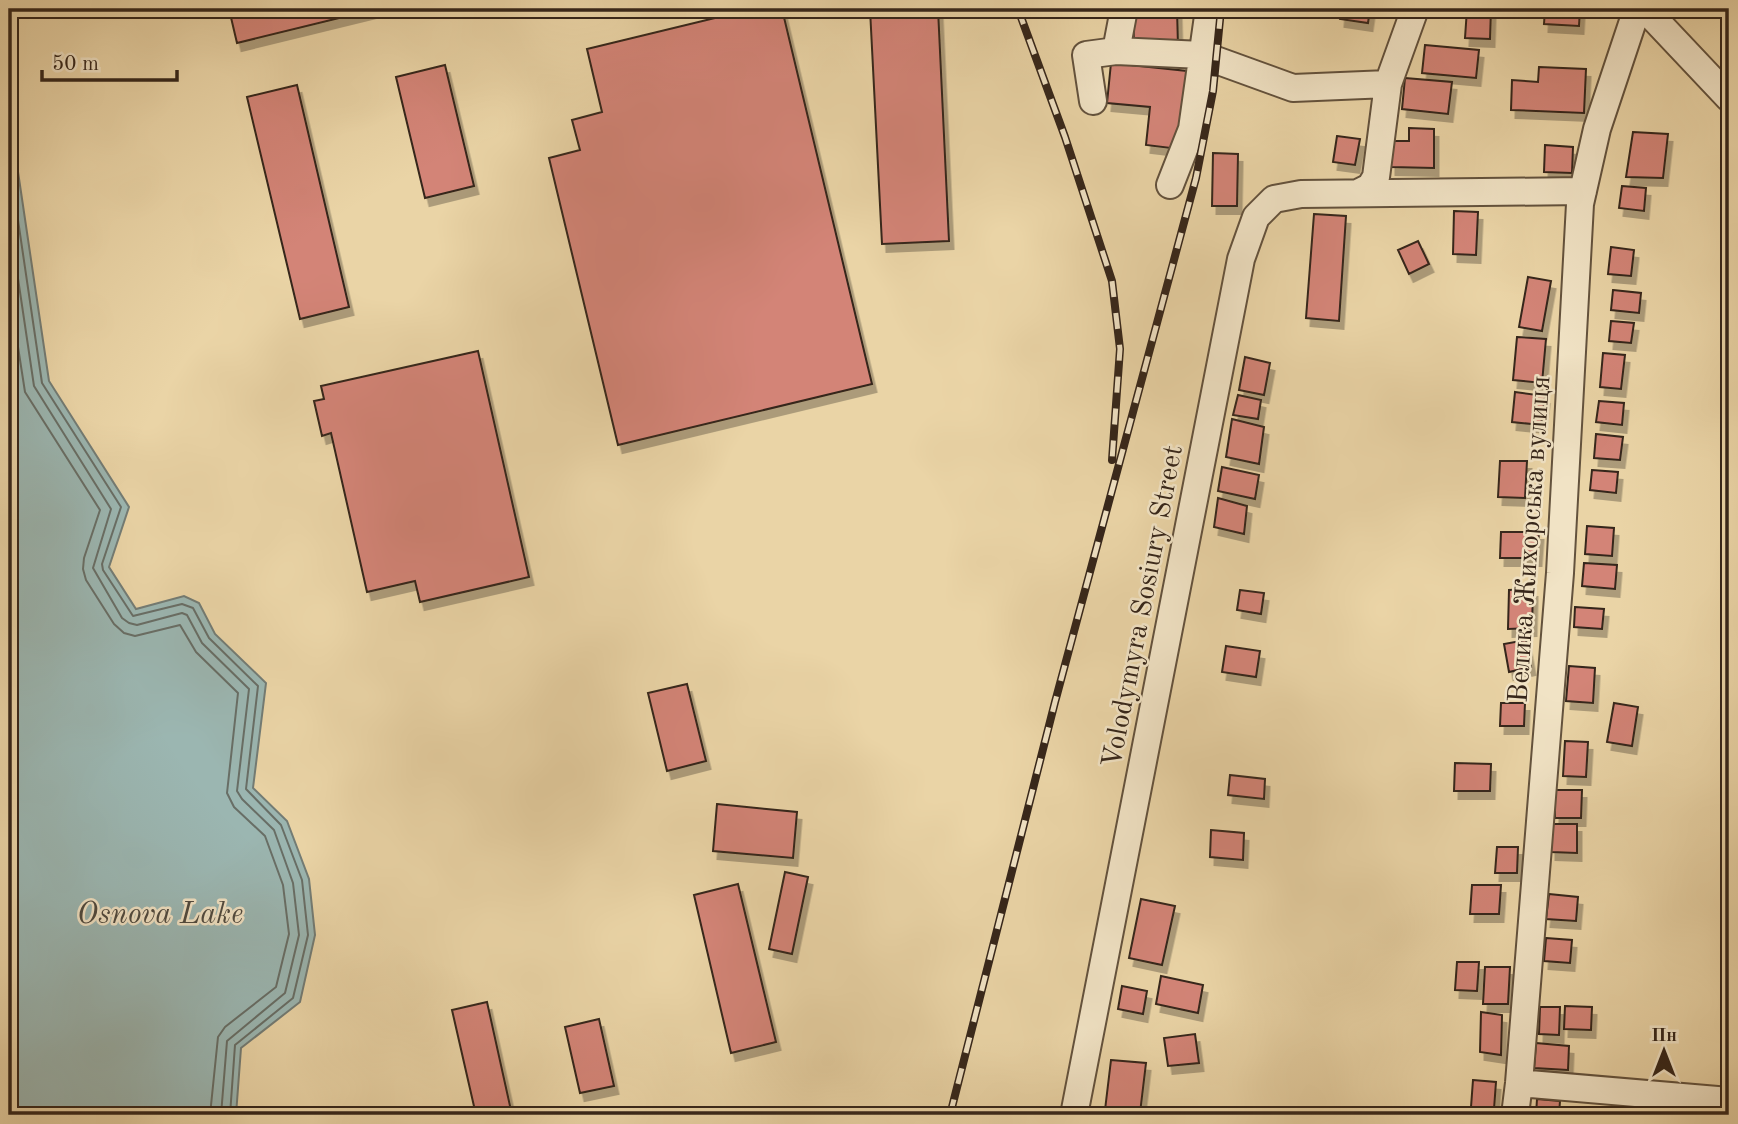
<svg xmlns="http://www.w3.org/2000/svg" width="1738" height="1124" viewBox="0 0 1738 1124" font-family="'Old Standard TT',serif">
<style>
.water{fill:#9bb6b1;stroke:#737c75;stroke-width:2}
.lines{fill:none;stroke-linecap:round;stroke-linejoin:round}
.shore{stroke:#686e66;stroke-width:2}
.building{fill:#d38477;stroke:#36261a;stroke-width:2;filter:url(#shadow)}
.minor-casing{stroke:#63523d;stroke-width:30}
.minor{stroke:#f1e3c5;stroke-width:26}
.rail-casing{stroke:#36261a;stroke-width:8}
.rail{stroke:#f1e3c5;stroke-width:5;stroke-dasharray:16;stroke-linecap:butt}
.labels{text-anchor:middle;stroke-width:5;stroke-linejoin:round;paint-order:stroke}
.street-label{font-size:28px;fill:#36261a;stroke:#f1e3c5}
.water-label{font-size:30px;font-style:italic;fill:#4f4a40;stroke:#f1e3c5}
</style>
<defs>
<filter id="shadow"><feDropShadow dx="4.5" dy="8" stdDeviation="0" flood-color="#0004"/></filter>
</defs>
<rect width="100%" height="100%" fill="#ead4a6"/>
<filter id="stains"><feTurbulence type="fractalNoise" baseFrequency=".00286" numOctaves="4"/><feColorMatrix values="0 0 0 0 .2 0 0 0 0 .09 0 0 0 0 .02 0 0 0 .5 -.17"/></filter>
<radialGradient id="worn" r=".72"><stop offset=".6" stop-color="#630" stop-opacity="0"/><stop offset="1" stop-color="#630" stop-opacity=".3"/></radialGradient>
<path class="water" d="M9,111L49,381L129,507L109,567L136,609L184,596L199,603L215,634L266,683L253,788L287,821L309,879L315,935L300,1002L241,1048L236,1115H9Z"/>
<g class="lines">
<path class="shore" d="M9,159L42,383L121,507L102,564L103,570L133,616L182,604L193,608L209,638L258,686L246,789L281,825L302,880L308,935L293,998L235,1045L230,1115
M9,218L34,386L111,509L93,568L122,618L129,623L137,625L182,613L187,615L202,643L249,689L237,791L242,799L274,830L293,883L299,935L285,993L227,1041L221,1115
M9,289L25,392L100,510L84,558L83,569L86,580L114,624L124,633L135,636L180,625L196,652L238,693L227,793L234,807L265,836L283,885L289,934L276,987L225,1027L218,1037L210,1115"/>
</g>
<path class="building" d="M229,9H376L237,43Z
M752,9H782L872,384L618,445L549,158L580,150L572,120L602,112L587,49Z
M870,9H938L949,241L882,244Z
M1133,9H1177L1178,46L1134,48Z
M1341,9H1370L1368,23L1340,19Z
M1467,9H1491L1490,39L1465,38Z
M1545,9H1580L1579,26L1544,24Z
M1425,45L1479,50L1476,78L1422,73Z
M1111,63L1187,71L1179,149L1146,145L1150,107L1107,103Z
M445,65L474,186L425,198L396,77Z
M1539,67L1586,69L1584,113L1511,110L1512,80L1538,82Z
M1405,78L1452,82L1448,114L1402,109Z
M297,85L349,307L300,319L247,97Z
M1409,128L1434,129V168L1391,167V141H1409Z
M1633,132L1668,134L1663,178L1626,177Z
M1337,136L1360,139L1355,165L1333,162Z
M1545,145L1573,147L1572,173L1544,172Z
M1213,153L1238,154L1237,206H1212Z
M1622,186L1646,188L1644,211L1619,208Z
M1454,211L1478,212L1476,255L1453,254Z
M1314,214L1346,216L1339,321L1306,318Z
M1418,241L1429,264L1409,274L1398,250Z
M1611,247L1634,250L1631,276L1608,274Z
M1528,277L1551,281L1542,331L1519,327Z
M1613,290L1641,293L1639,313L1611,310Z
M1611,321L1634,323L1631,343L1609,341Z
M1517,337L1546,339L1542,383L1513,380Z
M478,351L529,577L420,602L415,581L367,592L331,433L322,436L314,401L324,399L321,386Z
M1603,353L1625,355L1621,389L1600,387Z
M1245,357L1270,363L1264,395L1239,390Z
M1515,392L1545,396L1541,425L1512,422Z
M1238,395L1261,400L1258,419L1233,415Z
M1599,401L1624,403L1622,425L1596,422Z
M1232,419L1264,427L1259,464L1226,457Z
M1596,434L1623,437L1620,460L1594,458Z
M1500,461H1527L1525,498L1498,497Z
M1222,467L1259,475L1255,499L1218,491Z
M1592,470L1618,472L1616,493L1590,490Z
M1218,498L1247,506L1244,534L1214,527Z
M1587,526L1614,528L1612,556L1585,554Z
M1501,532H1539L1537,558H1500Z
M1584,563L1617,565L1615,589L1582,586Z
M1533,589L1532,628L1508,629L1509,590Z
M1240,590L1264,593L1261,614L1237,610Z
M1575,607L1604,609L1602,629L1574,627Z
M1526,640L1531,667L1509,672L1504,644Z
M1226,646L1260,651L1256,677L1222,672Z
M1569,666L1595,668L1593,703L1566,701Z
M687,684L706,761L667,771L648,693Z
M1501,703H1525L1524,726H1500Z
M1614,703L1638,707L1632,746L1607,742Z
M1565,741L1588,742L1586,777L1563,776Z
M1455,763L1491,764L1490,791H1454Z
M1230,775L1265,779L1264,799L1228,795Z
M1555,790H1582L1581,818H1555Z
M717,804L797,812L793,858L713,851Z
M1551,824H1577V853L1551,852Z
M1211,830L1244,833L1243,860L1210,857Z
M1497,847H1518L1517,873H1495Z
M785,872L808,877L792,954L769,949Z
M738,884L776,1042L731,1053L694,895Z
M1472,885H1501L1499,914H1470Z
M1549,894L1578,897L1576,921L1546,919Z
M1141,899L1175,906L1162,965L1129,958Z
M1546,938L1572,940L1570,963L1544,961Z
M1457,962H1479L1477,991L1455,990Z
M1485,967H1510L1508,1004H1483Z
M1161,976L1203,985L1198,1013L1156,1004Z
M1122,986L1147,991L1143,1014L1118,1009Z
M487,1002L512,1115H476L452,1010Z
M1565,1006L1592,1007L1591,1030L1564,1029Z
M1540,1007H1560L1559,1035L1539,1034Z
M1481,1012L1502,1015L1501,1055L1480,1052Z
M599,1019L614,1086L580,1093L565,1027Z
M1195,1034L1199,1063L1168,1066L1164,1038Z
M1536,1043L1569,1046L1568,1070L1534,1068Z
M1111,1060L1146,1063L1140,1113L1105,1110Z
M1473,1080L1496,1082L1494,1109L1471,1107Z
M1537,1099L1560,1101L1559,1115H1536Z"/>
<g class="lines">
<defs>
<path id="minor" d="M1645,9L1729,98
M1116,51L1124,9
M1093,101L1086,55L1116,51L1202,55L1293,88L1388,84
M1170,185L1192,129L1209,9
M1358,193L1370,187L1376,177L1388,84L1415,9
M1519,1083L1729,1101
M1074,1115L1241,259L1256,217L1274,199L1301,194L1583,191
M1515,1115L1519,1083L1560,573L1580,204L1597,129L1637,9"/>
</defs>
<use href="#minor" class="minor-casing"/>
<use href="#minor" class="minor"/>
<defs>
<path id="rail" d="M1018,9L1065,137L1112,281L1120,349L1112,460
M950,1115L1055,702L1196,178L1213,91L1221,9"/>
</defs>
<use href="#rail" class="rail-casing"/>
<use href="#rail" class="rail"/>
</g>
<g class="labels">
<g class="street-label">
<text transform="translate(1528 539) rotate(-86)" y="10">Велика Жихорська вулиця</text>
<text transform="translate(1141 606) rotate(-79)" y="10">Volodymyra Sosiury Street</text>
</g>
<g class="water-label">
<text x="160" y="923">Osnova Lake</text>
</g>
</g>
<rect width="1738" height="1124" fill="none" stroke="#ead4a6" stroke-width="35"/>
<rect x="10" y="10" width="1717" height="1103" fill="none" stroke="#36261a" stroke-width="3.5"/>
<rect x="18" y="18" width="1703" height="1089" fill="none" stroke="#36261a" stroke-width="2"/>
<g transform="translate(1664 1051)" stroke="#f1e3c5" stroke-width="5" paint-order="stroke">
<path d="M0-5L12 26L0 18L-12 26Z" fill="#36261a"/>
<text y="-10" font-size="19" font-weight="bold" text-anchor="middle" fill="#36261a">Пн</text>
</g>
<path d="M42 70v10h135v-10" fill="none" stroke="#36261a" stroke-width="3.5"/>
<text x="52" y="70" font-size="21" fill="#36261a" stroke="#f1e3c5" stroke-width="5" paint-order="stroke">50 m</text>
<rect width="100%" height="100%" filter="url(#stains)"/>
<rect width="100%" height="100%" fill="url(#worn)"/>
</svg>
